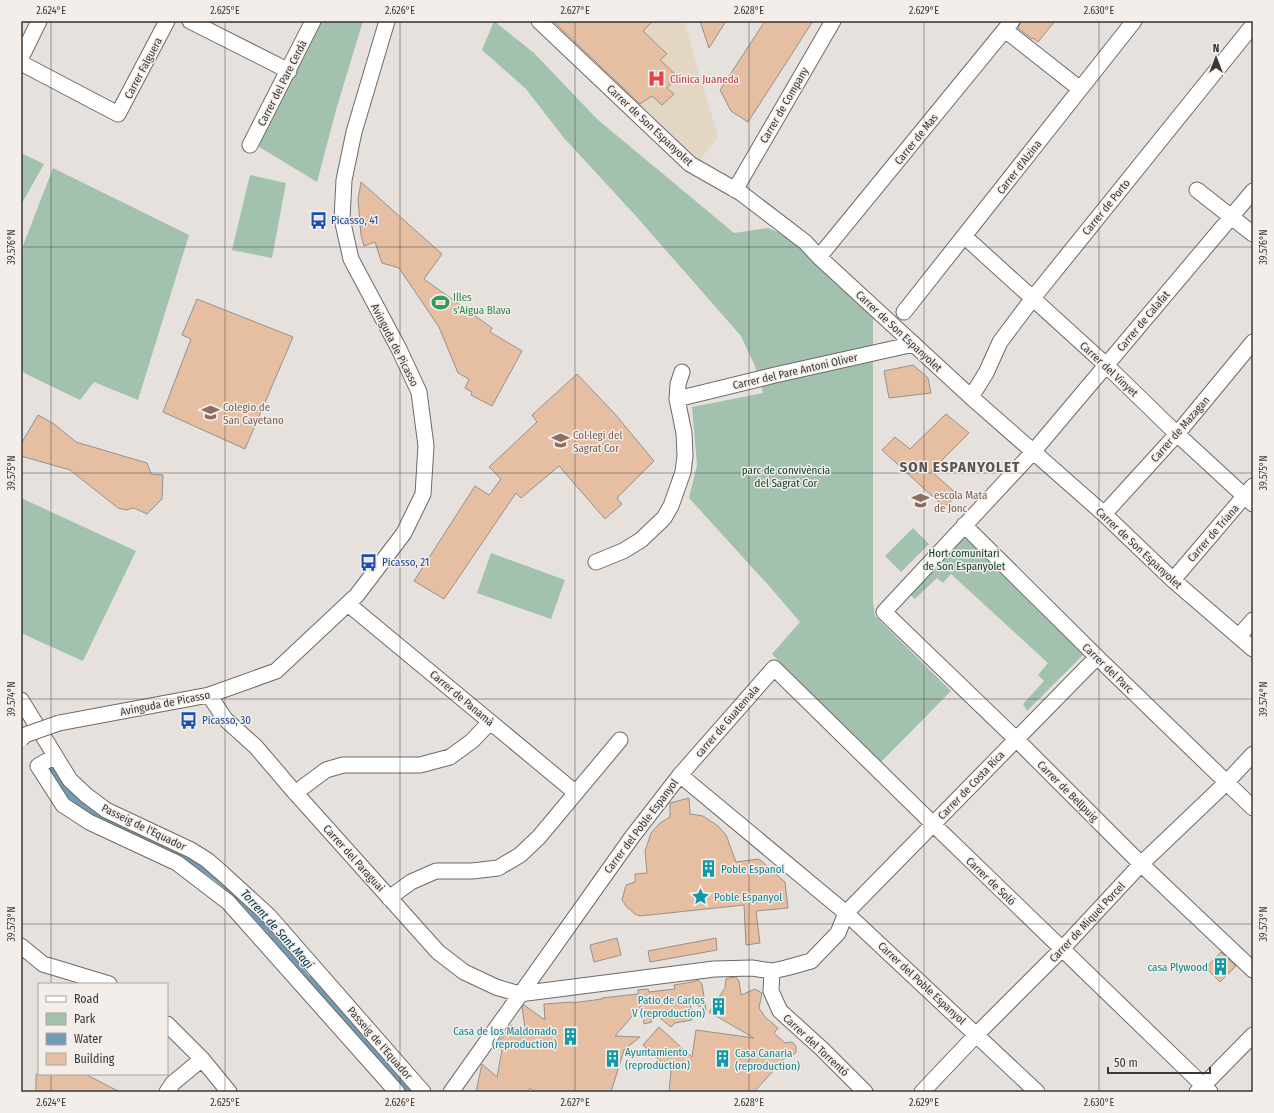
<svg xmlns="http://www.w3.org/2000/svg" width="1274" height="1113" viewBox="0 0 1274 1113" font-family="'Fira Sans Condensed',sans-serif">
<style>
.medical{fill:#e3d6c3}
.green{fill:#a2c1ae}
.water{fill:#739bb6}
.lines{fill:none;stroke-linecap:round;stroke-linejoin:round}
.stream{stroke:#739bb6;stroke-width:4}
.building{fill:#e6bfa3;stroke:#95918d}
.minor-casing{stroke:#6e6a67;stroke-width:17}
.minor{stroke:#fff;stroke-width:15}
.minor-bridge-casing{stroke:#6e6a67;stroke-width:17;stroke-linecap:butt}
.minor-bridge{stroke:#fff;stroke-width:15}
.ticks{fill:none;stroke:#3a3837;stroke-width:1;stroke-opacity:0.45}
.labels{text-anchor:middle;stroke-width:3;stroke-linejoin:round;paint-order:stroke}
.street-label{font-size:11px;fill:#3a3837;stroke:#f3eeea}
.health-label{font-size:11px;fill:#be3a42;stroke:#f3eeea;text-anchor:start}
.transit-label{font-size:11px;fill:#164399;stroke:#f3eeea;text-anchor:start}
.leisure-label{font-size:11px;fill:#27864d;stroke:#f3eeea;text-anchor:start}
.education-label{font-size:11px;fill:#785e54;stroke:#f3eeea;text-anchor:start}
.park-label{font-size:11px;fill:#0e442b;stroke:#f3eeea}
.culture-label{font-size:11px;fill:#0d838f;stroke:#f3eeea;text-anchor:start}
.water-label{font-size:12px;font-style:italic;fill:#003752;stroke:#f3eeea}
.district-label{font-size:15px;font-weight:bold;letter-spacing:1px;fill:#585450;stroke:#f3eeea}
.neatline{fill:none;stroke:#3a3837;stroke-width:1.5}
.ticks-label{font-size:10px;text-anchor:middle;fill:#3a3837}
</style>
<rect width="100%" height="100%" fill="#e6e1dd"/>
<path class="medical" d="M553,21H684L718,137L699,161Z"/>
<path class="green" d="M320,21H363L336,110L317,182L256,145Z
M494,21L534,53L597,119L734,233L768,228L789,237L873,316V602L875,616L951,691L880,763L772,654L800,622L770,587L689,498L697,465L692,407L763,393L755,366L741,336L635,215L564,138L526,89L482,50Z
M21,153L44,164L21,205Z
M53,168L189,235L138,400L94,382L80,400L26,374L21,370V251Z
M250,175L286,183L272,258L232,250Z
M21,498L136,551L83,661L21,633Z
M913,528L929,544L901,572L885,556Z
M964,531L1086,652L1027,711L1023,704L1044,681L1038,675L1048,663L951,574L943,583L937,578L915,599L907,592Z
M491,553L565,580L551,619L477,593Z"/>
<path class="water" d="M55,766L139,829L135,838L93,817L66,797L48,770Z
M148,832L227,880L304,960L296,968C269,937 241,898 207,875C187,861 166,852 144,843Z
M314,972L419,1092H406L306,979Z"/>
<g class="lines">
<path class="stream" d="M133,833L151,841
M295,962L311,981"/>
</g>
<path class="building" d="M553,21H653L643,31L667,54L660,60L678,77L667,88L674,94L662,105L652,96L640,104Z
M700,21H726L709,48Z
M765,21H813L748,122L731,111L720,90Z
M1021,21H1055L1038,42L1033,38L1032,39L1018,28Z
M361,182L442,254L424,279L492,328L490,332L522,351L492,406L471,395L472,392L465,388L469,379L458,373L439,327L399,268L382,263L375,242L364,246L361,235L358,200Z
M197,299L293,337L245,449L163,412L191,339L182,335Z
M913,365L928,378L931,393L889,398L884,371Z
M577,374L614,413L654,461L617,498L622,504L605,519L559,466L521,498L516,493L444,599L414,581L475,486L489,495L501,479L489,467L537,422L532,415Z
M946,414L969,433L931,471L958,495L944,507L882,450L895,437L910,449Z
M38,415L54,424L76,442L147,463L151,474L163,475L162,499L147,514L134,508L126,510L118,508L70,470L21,456V444Z
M689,798L690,814L703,816L718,826L726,835L736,862L759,859L785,882L788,908L756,911L760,943L746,945L744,905L640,916L635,914L626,906L622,900L626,885L635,882V874L647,873L645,851L651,833L660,823L670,817V803Z
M617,938L621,955L594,962L590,945Z
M716,938L717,950L650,962L648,951Z
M1221,952L1236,966L1220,982L1206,968Z
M736,977L739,981L741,995L755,989L762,993L759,1008L765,1017L778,1028L774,1033L785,1043L792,1042L796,1046V1052L791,1057H786L754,1092H669L671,1071L643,1045L659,1027L692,1057L696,1030L754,1038L709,1012L725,988L726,979L729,978Z
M698,980L702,984L706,1010L690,1001L692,1020L675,1023L671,1027L651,1011L652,1022L644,1024L641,1006L615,1036L640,1037L624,1050L611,1092H535L530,1088L528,1092H476L482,1064L497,1077L502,1050L496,1046L511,1025L526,1035L522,1007L524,1005L545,1020L544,1004L572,1002V1003L602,999V998L638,994V990L648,989L649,992L675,989L674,985L692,982Z
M36,1074H85L120,1092H36Z"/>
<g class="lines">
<defs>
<path id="minor" d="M190,21L289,71
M539,21L690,164L741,193L805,242L819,257L971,397L1104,514L1173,580L1253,649
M1005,30L1080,89
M21,58L39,21
M21,63L118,114L167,21
M250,145L313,21
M735,190L833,21
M1197,190L1253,234
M1253,191L1033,452L884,612L1016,739L1141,864L1253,970
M964,236L1106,365L1177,434L1253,504
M819,257L1012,21
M904,312L1134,21
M971,397L986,373L1000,342L1033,298L1253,25
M677,399L775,375L914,344
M1104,514L1177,434L1253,342
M964,525L1097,657L1253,808
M596,562L623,551L641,540L664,518L671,506L683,472L685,456L684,433L677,399L678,384L682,372
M1173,580L1253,486
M348,604L576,793
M1239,636L1253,620
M209,695L225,719L256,747L291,788L438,952L464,972L496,987L519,994L714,969L752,968L772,971L786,968L811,961L838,933L846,913L1097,657
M21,700L70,780L86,795L106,810L191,850L207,860L222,873L269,916L423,1092
M59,723L209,695L276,671L357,595L404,533L423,494L426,446L419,392L399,349L351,259L342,219L344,180L354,132L387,21
M55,756L38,766L63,805L89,822L177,863L228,902L397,1092
M680,775L846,913L1037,1092
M295,793L326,770L343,765H420L450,757L472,741L490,722
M389,898L411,882L436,871H472L498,868L520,855L539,837L620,740
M21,946L43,964L109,984
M772,971L771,991L780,1011L822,1049L865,1092
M167,1024L202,1059L229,1092
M167,1092L173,1083L202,1059
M451,1092L632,837L680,775L774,668L933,824L1210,1092
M922,1092L977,1034L1062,949L1141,864L1226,783L1253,754
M1197,1092L1253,1035"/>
</defs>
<use href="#minor" class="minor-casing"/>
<use href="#minor" class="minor"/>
<defs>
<path id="minor-bridge" d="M21,739L25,735L59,723"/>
</defs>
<use href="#minor-bridge" class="minor-bridge-casing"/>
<use href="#minor-bridge" class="minor-bridge"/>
</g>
<path class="ticks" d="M51,21V984M225,21V1092M400,21V1092M575,21V1092M749,21V1092M924,21V1092M1099,21V1092M21,22H1253M21,247H1253M21,473H1253M21,699H1253M21,924H1253M51,1074V1092"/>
<defs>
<symbol id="hospital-bare" viewBox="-9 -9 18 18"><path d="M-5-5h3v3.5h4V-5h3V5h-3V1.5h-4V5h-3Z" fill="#e0444e" stroke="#f3eeea" stroke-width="2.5" paint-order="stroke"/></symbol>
<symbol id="bus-bare" viewBox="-9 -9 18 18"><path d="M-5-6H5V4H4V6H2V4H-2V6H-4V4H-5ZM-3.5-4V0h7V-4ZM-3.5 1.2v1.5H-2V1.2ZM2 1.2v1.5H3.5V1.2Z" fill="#1a4fb4" stroke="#f3eeea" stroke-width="2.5" paint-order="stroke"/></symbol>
<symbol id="stadium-bare" viewBox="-9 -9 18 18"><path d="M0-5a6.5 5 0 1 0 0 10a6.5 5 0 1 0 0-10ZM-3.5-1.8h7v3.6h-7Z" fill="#2e9e5b" stroke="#f3eeea" stroke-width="2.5" paint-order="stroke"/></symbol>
<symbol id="school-bare" viewBox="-9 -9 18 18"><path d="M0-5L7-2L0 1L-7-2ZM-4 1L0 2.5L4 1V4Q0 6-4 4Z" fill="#8d6e63" stroke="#f3eeea" stroke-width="2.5" paint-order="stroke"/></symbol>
<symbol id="building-bare" viewBox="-9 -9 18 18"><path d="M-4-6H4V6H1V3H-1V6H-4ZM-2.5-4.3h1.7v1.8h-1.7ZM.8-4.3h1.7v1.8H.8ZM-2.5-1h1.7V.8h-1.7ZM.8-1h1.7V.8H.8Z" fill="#0f9aa8" stroke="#f3eeea" stroke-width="2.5" paint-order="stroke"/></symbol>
<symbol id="sight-bare" viewBox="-9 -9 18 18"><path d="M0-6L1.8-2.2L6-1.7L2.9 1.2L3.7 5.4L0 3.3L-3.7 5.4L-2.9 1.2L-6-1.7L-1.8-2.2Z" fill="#0f9aa8" stroke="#f3eeea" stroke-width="2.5" paint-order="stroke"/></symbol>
</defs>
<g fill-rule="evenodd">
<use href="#hospital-bare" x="644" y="66" width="25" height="25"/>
<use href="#bus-bare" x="306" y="208" width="25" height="25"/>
<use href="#stadium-bare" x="428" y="290" width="25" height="25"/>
<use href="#school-bare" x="198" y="400" width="25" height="25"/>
<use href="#school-bare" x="548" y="428" width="25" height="25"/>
<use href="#school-bare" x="908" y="488" width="25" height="25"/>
<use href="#bus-bare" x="356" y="550" width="25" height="25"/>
<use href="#bus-bare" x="176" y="708" width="25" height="25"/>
<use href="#building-bare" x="696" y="856" width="25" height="25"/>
<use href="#sight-bare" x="688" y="884" width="25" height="25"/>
<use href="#building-bare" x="1208" y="954" width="25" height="25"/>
<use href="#building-bare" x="706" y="994" width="25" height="25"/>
<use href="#building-bare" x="558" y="1024" width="25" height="25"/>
<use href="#building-bare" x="600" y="1046" width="25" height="25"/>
<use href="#building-bare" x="710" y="1046" width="25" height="25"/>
</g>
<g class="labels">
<g class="street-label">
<text transform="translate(143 68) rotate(-62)" y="4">Carrer Falguera</text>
<text transform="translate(282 83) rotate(-63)" y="4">Carrer del Pare Cerdà</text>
<text transform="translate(784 105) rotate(-60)" y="4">Carrer de Company</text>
<text transform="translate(650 125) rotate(43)" y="4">Carrer de Son Espanyolet</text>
<text transform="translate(916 139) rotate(-51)" y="4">Carrer de Mas</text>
<text transform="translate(1019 167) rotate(-52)" y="4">Carrer d'Alzina</text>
<text transform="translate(1106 207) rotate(-51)" y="4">Carrer de Porto</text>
<text transform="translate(1143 321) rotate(-50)" y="4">Carrer de Calafat</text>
<text transform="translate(899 331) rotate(43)" y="4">Carrer de Son Espanyolet</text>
<text transform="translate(395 345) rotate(63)" y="4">Avinguda de Picasso</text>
<text transform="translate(1109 369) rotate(43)" y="4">Carrer del Vinyet</text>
<text transform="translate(795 371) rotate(-13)" y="4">Carrer del Pare Antoni Oliver</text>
<text transform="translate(1180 429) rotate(-49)" y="4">Carrer de Mazagan</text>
<text transform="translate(1213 533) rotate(-49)" y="4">Carrer de Triana</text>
<text transform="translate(1139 548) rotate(43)" y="4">Carrer de Son Espanyolet</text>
<text transform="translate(1108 668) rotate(44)" y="4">Carrer del Parc</text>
<text transform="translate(462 698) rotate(40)" y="4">Carrer de Panamà</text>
<text transform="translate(165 703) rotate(-11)" y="4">Avinguda de Picasso</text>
<text transform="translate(727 721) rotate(-49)" y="4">carrer de Guatemala</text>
<text transform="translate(971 785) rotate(-46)" y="4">Carrer de Costa Rica</text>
<text transform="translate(1068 791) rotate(45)" y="4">Carrer de Bellpuig</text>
<text transform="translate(641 826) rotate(-53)" y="4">Carrer del Poble Espanyol</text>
<text transform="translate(144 827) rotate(26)" y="4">Passeig de l'Equador</text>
<text transform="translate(354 858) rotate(48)" y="4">Carrer del Paraguai</text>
<text transform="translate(991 881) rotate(44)" y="4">Carrer de Soló</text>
<text transform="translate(1087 922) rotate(-47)" y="4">Carrer de Miquel Porcel</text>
<text transform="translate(922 983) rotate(43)" y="4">Carrer del Poble Espanyol</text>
<text transform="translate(380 1043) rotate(49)" y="4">Passeig de l'Equador</text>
<text transform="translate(816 1045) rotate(43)" y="4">Carrer del Torrentó</text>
</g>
<g class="health-label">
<text x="670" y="83">Clínica Juaneda</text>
</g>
<g class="transit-label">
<text x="331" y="224">Picasso, 41</text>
<text x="382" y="566">Picasso, 21</text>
<text x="202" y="724">Picasso, 30</text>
</g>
<g class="leisure-label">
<text x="453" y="301">Illes<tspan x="453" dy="13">s'Aigua Blava</tspan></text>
</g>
<g class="education-label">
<text x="223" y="411">Colegio de<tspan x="223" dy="13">San Cayetano</tspan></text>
<text x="573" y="439">Col·legi del<tspan x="573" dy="13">Sagrat Cor</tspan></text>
<text x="934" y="499">escola Mata<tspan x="934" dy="13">de Jonc</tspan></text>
</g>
<g class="park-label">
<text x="786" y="474">parc de convivència<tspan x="786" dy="13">del Sagrat Cor</tspan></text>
<text x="964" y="557">Hort comunitari<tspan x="964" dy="13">de Son Espanyolet</tspan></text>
</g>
<g class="culture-label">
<text x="721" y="873">Poble Espanol</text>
<text x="714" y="901">Poble Espanyol</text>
<text x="1208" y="971" text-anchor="end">casa Plywood</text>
<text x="705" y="1004" text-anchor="end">Patio de Carlos<tspan x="705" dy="13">V (reproduction)</tspan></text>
<text x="557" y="1035" text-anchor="end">Casa de los Maldonado<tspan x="557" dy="13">(reproduction)</tspan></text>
<text x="625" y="1056">Ayuntamiento<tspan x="625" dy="13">(reproduction)</tspan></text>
<text x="735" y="1057">Casa Canaria<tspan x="735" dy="13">(reproduction)</tspan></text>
</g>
<g class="water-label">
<text transform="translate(277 929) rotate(48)" y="4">Torrent de Sant Magí</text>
</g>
<g class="district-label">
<text x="960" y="472">SON ESPANYOLET</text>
</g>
</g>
<rect width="1274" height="1113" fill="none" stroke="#f3eeea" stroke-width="44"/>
<rect x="38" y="983" width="130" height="92" fill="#f3eeea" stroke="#a9a5a2"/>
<rect x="46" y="996" width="20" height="6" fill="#ffffff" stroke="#a9a5a2"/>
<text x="74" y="1003" font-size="12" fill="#3a3837">Road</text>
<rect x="46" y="1013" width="20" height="12" fill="#a2c1ae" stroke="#a9a5a2"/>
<text x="74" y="1023" font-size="12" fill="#3a3837">Park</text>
<rect x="46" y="1033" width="20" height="12" fill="#739bb6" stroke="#a9a5a2"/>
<text x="74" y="1043" font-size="12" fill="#3a3837">Water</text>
<rect x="46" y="1053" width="20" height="12" fill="#e6bfa3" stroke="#a9a5a2"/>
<text x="74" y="1063" font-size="12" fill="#3a3837">Building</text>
<g transform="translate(1216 58)" stroke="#f3eeea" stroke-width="3" paint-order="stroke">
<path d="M0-3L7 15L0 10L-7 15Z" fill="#3a3837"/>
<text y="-6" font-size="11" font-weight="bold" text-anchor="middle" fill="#3a3837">N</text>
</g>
<path d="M1108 1067v6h102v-6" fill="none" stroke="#3a3837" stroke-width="2"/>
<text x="1114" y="1067" font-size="12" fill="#3a3837" stroke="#f3eeea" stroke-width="3" paint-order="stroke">50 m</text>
<rect x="22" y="22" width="1230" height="1069" class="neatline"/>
<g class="ticks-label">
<text x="51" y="14">2.624°E</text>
<text x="225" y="14">2.625°E</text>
<text x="400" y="14">2.626°E</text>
<text x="575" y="14">2.627°E</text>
<text x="749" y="14">2.628°E</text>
<text x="924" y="14">2.629°E</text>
<text x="1099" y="14">2.630°E</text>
<text transform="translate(11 247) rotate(-90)" y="4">39.576°N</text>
<text transform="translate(1263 247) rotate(-90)" y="4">39.576°N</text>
<text transform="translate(11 473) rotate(-90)" y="4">39.575°N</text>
<text transform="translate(1263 473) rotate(-90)" y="4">39.575°N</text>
<text transform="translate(11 699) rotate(-90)" y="4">39.574°N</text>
<text transform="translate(1263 699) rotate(-90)" y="4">39.574°N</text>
<text transform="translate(11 924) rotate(-90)" y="4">39.573°N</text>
<text transform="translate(1263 924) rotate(-90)" y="4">39.573°N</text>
<text x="51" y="1106">2.624°E</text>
<text x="225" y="1106">2.625°E</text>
<text x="400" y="1106">2.626°E</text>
<text x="575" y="1106">2.627°E</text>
<text x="749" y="1106">2.628°E</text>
<text x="924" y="1106">2.629°E</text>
<text x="1099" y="1106">2.630°E</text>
</g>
</svg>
